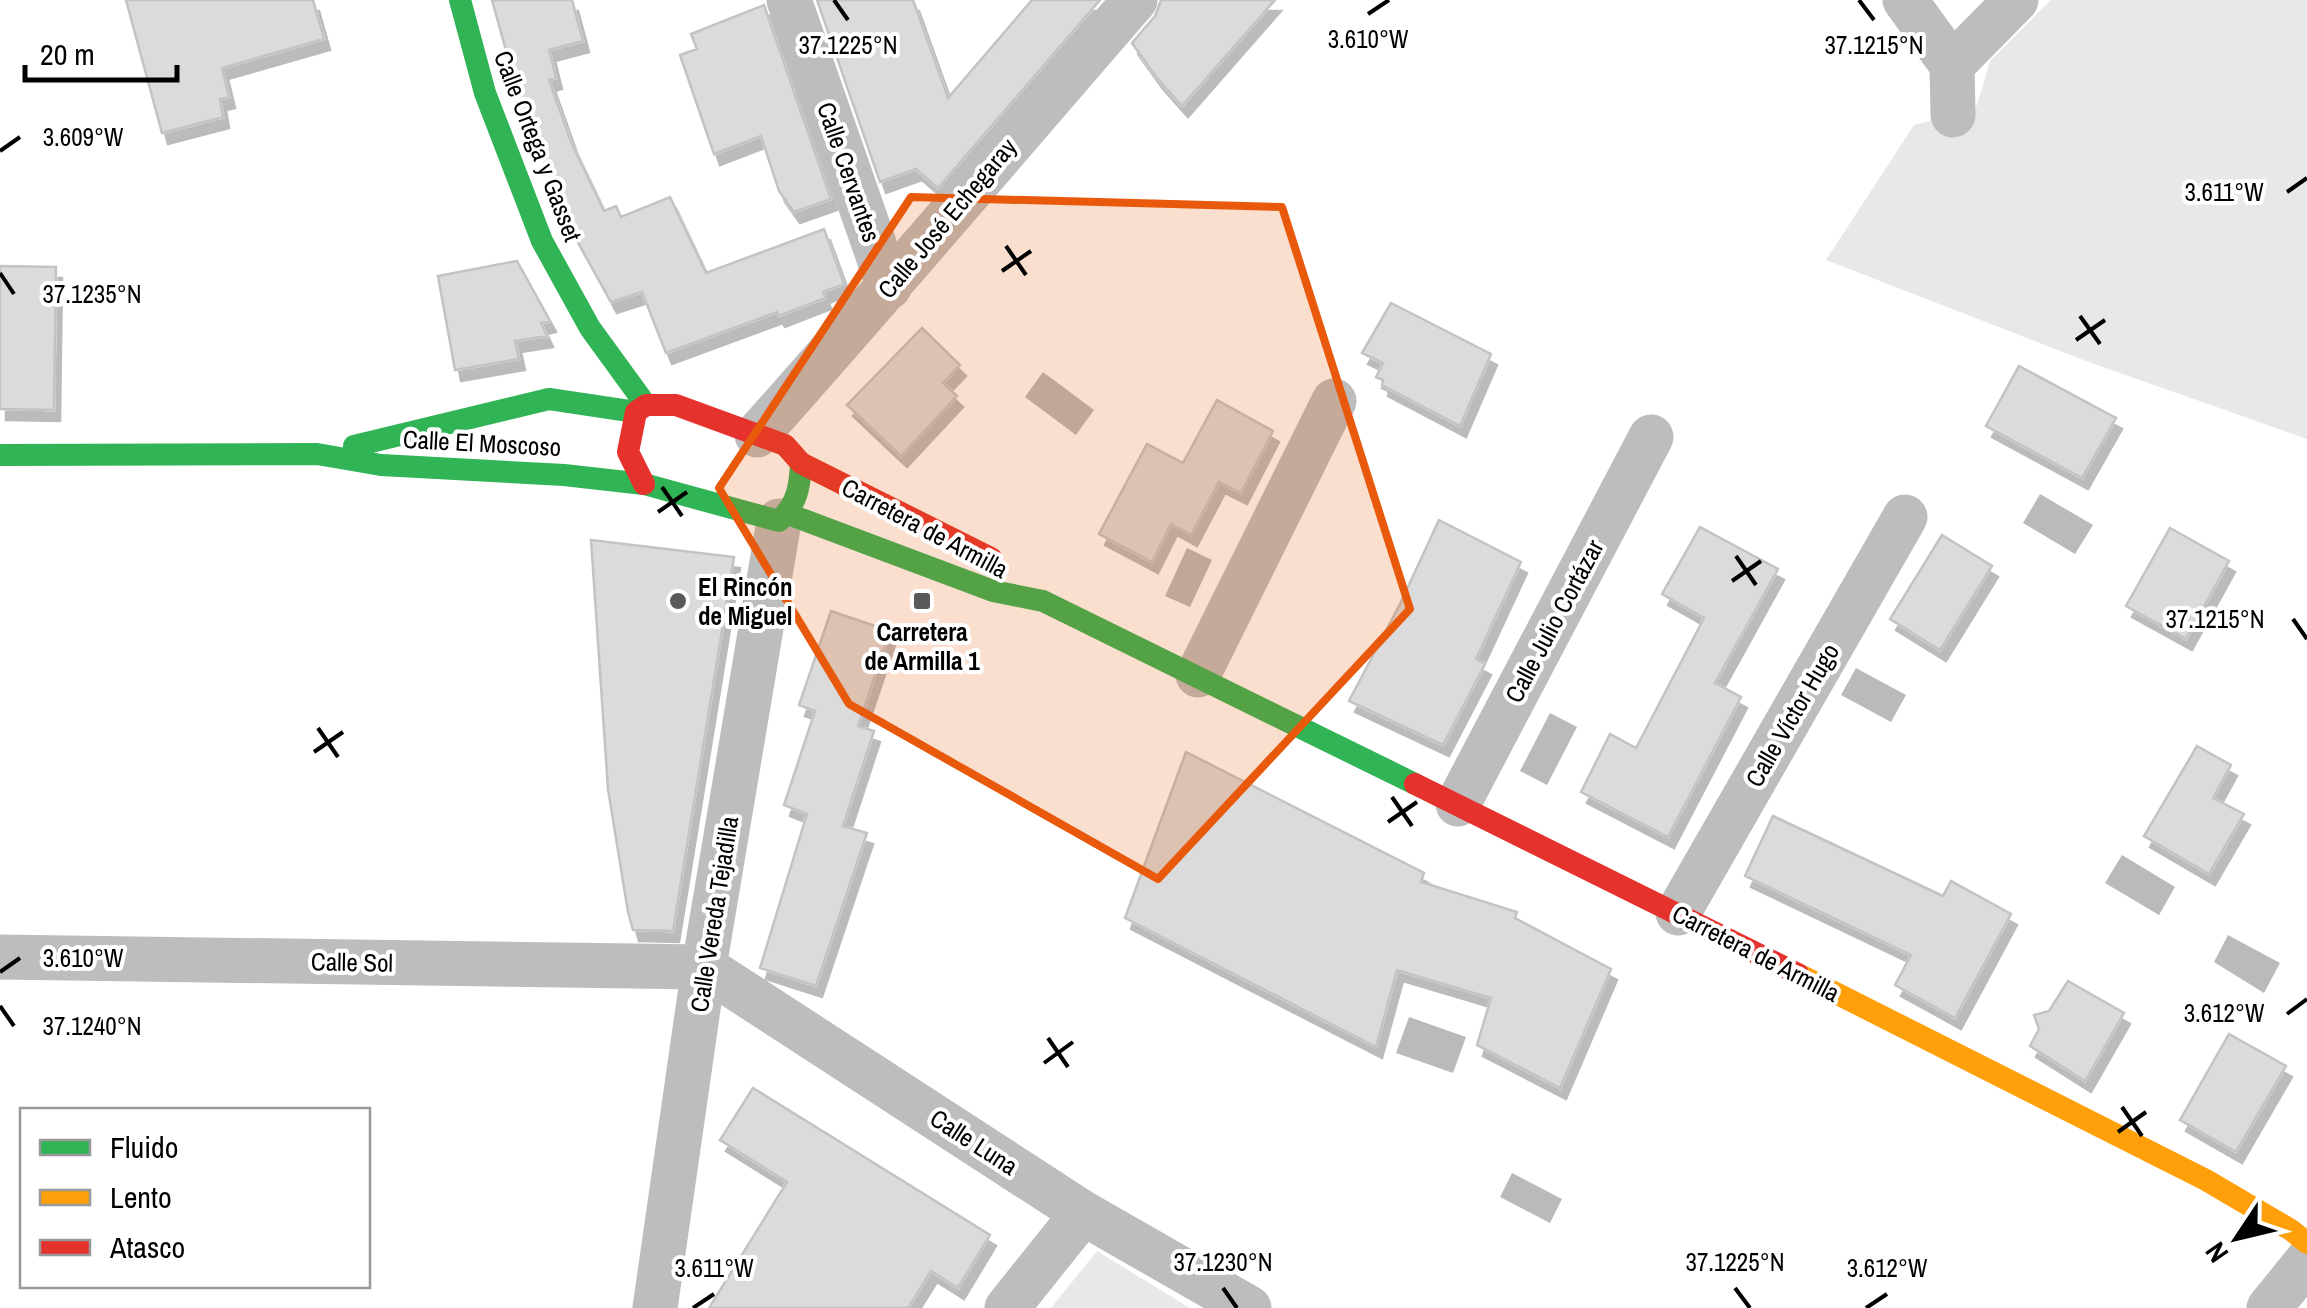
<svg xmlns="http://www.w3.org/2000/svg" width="2307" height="1308" viewBox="0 0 2307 1308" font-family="'Archivo Narrow',sans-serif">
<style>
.green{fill:#e8e8e8}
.water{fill:#bababa}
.building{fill:#dbdbdb;stroke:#c3c3c3;stroke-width:2.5;filter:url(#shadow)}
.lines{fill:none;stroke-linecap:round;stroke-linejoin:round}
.street{stroke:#bdbdbd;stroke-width:45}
.fast{stroke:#30b455;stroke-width:22}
.slow{stroke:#ff9f0a;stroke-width:22}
.jam{stroke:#e5322d;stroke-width:22}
.marked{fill:#e8590c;fill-opacity:0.2;stroke:#e8590c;stroke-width:8;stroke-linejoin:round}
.ticks{fill:none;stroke:#000;stroke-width:4}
.poi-dot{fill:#595959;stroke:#fff;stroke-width:4}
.labels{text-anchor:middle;stroke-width:8;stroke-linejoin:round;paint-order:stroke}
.street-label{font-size:25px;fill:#000;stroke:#fff}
.poi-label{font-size:25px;font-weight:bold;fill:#000;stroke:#fff;text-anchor:start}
.ticks-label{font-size:25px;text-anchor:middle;fill:#000;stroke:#fff;stroke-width:8;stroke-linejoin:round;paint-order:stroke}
</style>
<defs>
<filter id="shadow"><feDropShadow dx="6" dy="11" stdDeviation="0" flood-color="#0004"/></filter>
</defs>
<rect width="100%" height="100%" fill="#fff"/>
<path class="green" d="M2051,0H2307V439L2086,361L1826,260L1914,125L1953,115L1977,105L1990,61Z
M1097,1251L1190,1308H1051Z"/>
<path class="water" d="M1043,372L1094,410L1076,435L1025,397Z
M2040,494L2093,525L2075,554L2023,523Z
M1187,548L1212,560L1190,607L1165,596Z
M1856,668L1906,695L1891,722L1841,695Z
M1550,713L1577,727L1547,785L1520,771Z
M2122,855L2175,887L2159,915L2105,883Z
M2228,935L2280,963L2264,993L2214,962Z
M1409,1017L1466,1037L1453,1073L1396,1053Z
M1512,1173L1562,1199L1550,1223L1500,1197Z"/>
<path class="building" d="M126,0H313L324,39L222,68L229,97L220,99L223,117L162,133Z
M492,0H572L583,41L549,50L556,78L549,80L571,142L604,211L616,206L621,217L670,197L706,273L824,229L844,284L823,292L825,298L779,316L777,312L666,353L642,292L611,302L570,228L515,83Z
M817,0H913L948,98L1032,0H1100L938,188L916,169L880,182Z
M1161,0H1275L1182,106L1157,78L1132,43L1155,16Z
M764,5L831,199L794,212L779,191L761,136L714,154L680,55L697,49L691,34Z
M517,261L550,321L541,323L547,336L515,341L519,359L455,370L438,276Z
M0,266L56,267L54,410L0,409Z
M1391,303L1491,354L1460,426L1382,385L1383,380L1376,377L1383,363L1362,353Z
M922,328L960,365L943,383L957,396L901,456L847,405Z
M2019,366L2116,418L2082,478L1986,426Z
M1217,400L1273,431L1241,493L1219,482L1191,535L1171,524L1152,562L1099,534L1147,444L1183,463Z
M1439,520L1521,562L1476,659L1485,664L1443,745L1349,701L1400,604Z
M1700,527L1778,569L1715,683L1741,697L1668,837L1581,792L1610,734L1636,748L1704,618L1662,594Z
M2170,528L2229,561L2186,639L2126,606Z
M1942,535L1992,566L1940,650L1890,619Z
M591,540L734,557L673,931L633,930L628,912L608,789Z
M831,611L890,631L858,726L874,731L843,826L867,833L816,986L760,968L807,814L784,805L815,711L799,705Z
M2197,746L2231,765L2213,798L2244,814L2209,874L2144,836Z
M1186,752L1424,873L1421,882L1517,912L1515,918L1611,969L1560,1088L1477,1045L1491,998L1397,970L1376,1047L1125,918Z
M1773,816L1943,896L1951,881L2011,914L1955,1018L1895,985L1911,955L1745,876Z
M2068,981L2124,1013L2085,1081L2030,1046L2039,1029L2034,1015L2049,1011Z
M2229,1034L2286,1066L2236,1152L2180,1120Z
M753,1088L990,1235L958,1288L931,1271L908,1308H709L787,1182L720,1140Z"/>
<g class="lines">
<path class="street" d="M789,0L889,287
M1905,0L1952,65
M1953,115L1952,65L2016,0
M757,435C885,292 1009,145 1135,0
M1198,675L1334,401
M1458,804L1651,437
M1678,913L1905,517
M0,957L704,967L1083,1213L1249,1308
M655,1308L704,967L779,521
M1007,1308L1083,1213
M2269,1308L2307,1261"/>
<path class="fast" d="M460,0L485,93L542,241L590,328L646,405
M354,446L549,399L636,412
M0,455L317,454L381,465L564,475L644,484L779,521C797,504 800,487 801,463
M788,514L993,591L1043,601L1415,784"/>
<path class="slow" d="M1798,974L2206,1180L2291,1230L2307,1243"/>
<path class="jam" d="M644,484L628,452L636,412L646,405H676L785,445L801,463L991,558
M1415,784L1798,974"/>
</g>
<path class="marked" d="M911,197L1282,207L1410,609L1158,879L849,704L719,488Z"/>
<path class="ticks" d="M834,0L848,20M1859,0L1874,20M1368,14L1389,0M0,151L20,137M2287,192L2307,178M1006,246L1026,275M1002,271L1031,251M0,273L14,294M2080,316L2100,344M2076,340L2105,320M662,487L682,516M658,512L687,492M1736,556L1756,585M1732,581L1761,561M2293,619L2307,639M318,728L338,757M314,752L343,732M1392,797L1412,826M1388,822L1417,802M0,972L20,958M0,1006L14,1026M2287,1014L2307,999M1048,1038L1068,1067M1044,1063L1073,1042M2122,1107L2142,1136M2118,1132L2146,1112M1223,1288L1237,1308M1735,1288L1750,1308M693,1308L714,1294M1866,1308L1887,1294"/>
<g class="poi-dot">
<circle cx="678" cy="601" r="10"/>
<rect x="912" y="591" width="20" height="20" rx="5"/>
</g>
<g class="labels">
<g class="street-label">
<text transform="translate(538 146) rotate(69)" y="9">Calle Ortega y Gasset</text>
<text transform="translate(849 172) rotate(71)" y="9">Calle Cervantes</text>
<text transform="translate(947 218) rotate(-50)" y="9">Calle José Echegaray</text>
<text transform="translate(482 443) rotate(3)" y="9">Calle El Moscoso</text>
<text transform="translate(925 528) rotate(28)" y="9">Carretera de Armilla</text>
<text transform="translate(1554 621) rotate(-62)" y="9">Calle Julio Cortázar</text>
<text transform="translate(1792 715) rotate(-60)" y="9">Calle Víctor Hugo</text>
<text transform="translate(714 914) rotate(-81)" y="9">Calle Vereda Tejadilla</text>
<text transform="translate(1756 953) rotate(27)" y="9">Carretera de Armilla</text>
<text transform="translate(352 962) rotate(1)" y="9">Calle Sol</text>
<text transform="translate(974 1142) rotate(33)" y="9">Calle Luna</text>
</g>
<g class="poi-label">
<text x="698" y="596">El Rincón<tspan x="698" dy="29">de Miguel</tspan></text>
<text x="922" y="641" text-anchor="middle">Carretera<tspan x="922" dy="29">de Armilla 1</tspan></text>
</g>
</g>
<g class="ticks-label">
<text x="1368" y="48">3.610°W</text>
<text x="848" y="54">37.1225°N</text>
<text x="1874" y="54">37.1215°N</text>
<text x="83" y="146">3.609°W</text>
<text x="2224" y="201">3.611°W</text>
<text x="92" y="303">37.1235°N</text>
<text x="2215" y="628">37.1215°N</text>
<text x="83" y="967">3.610°W</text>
<text x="2224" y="1022">3.612°W</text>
<text x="92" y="1035">37.1240°N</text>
<text x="1223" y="1271">37.1230°N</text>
<text x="1735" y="1271">37.1225°N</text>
<text x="714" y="1277">3.611°W</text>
<text x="1887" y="1277">3.612°W</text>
</g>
<rect x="20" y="1108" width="350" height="180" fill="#ffffff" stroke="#999999" stroke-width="2.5"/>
<rect x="40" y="1140" width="50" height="15" fill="#30b455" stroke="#999999" stroke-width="2.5"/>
<text x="110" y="1158" font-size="30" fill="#000000">Fluido</text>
<rect x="40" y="1190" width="50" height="15" fill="#ff9f0a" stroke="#999999" stroke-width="2.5"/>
<text x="110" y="1208" font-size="30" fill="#000000">Lento</text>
<rect x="40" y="1240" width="50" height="15" fill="#e5322d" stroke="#999999" stroke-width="2.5"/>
<text x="110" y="1258" font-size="30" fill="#000000">Atasco</text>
<g transform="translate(2237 1238) rotate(235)" stroke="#ffffff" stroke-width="8" paint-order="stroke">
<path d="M0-8L18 38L0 25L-18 38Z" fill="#000000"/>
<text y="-15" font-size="28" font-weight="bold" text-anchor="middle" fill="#000000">N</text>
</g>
<path d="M25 65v15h152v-15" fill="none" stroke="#000000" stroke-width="5"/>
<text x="40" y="65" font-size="30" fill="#000000" stroke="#ffffff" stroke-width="8" paint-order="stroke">20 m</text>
</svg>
